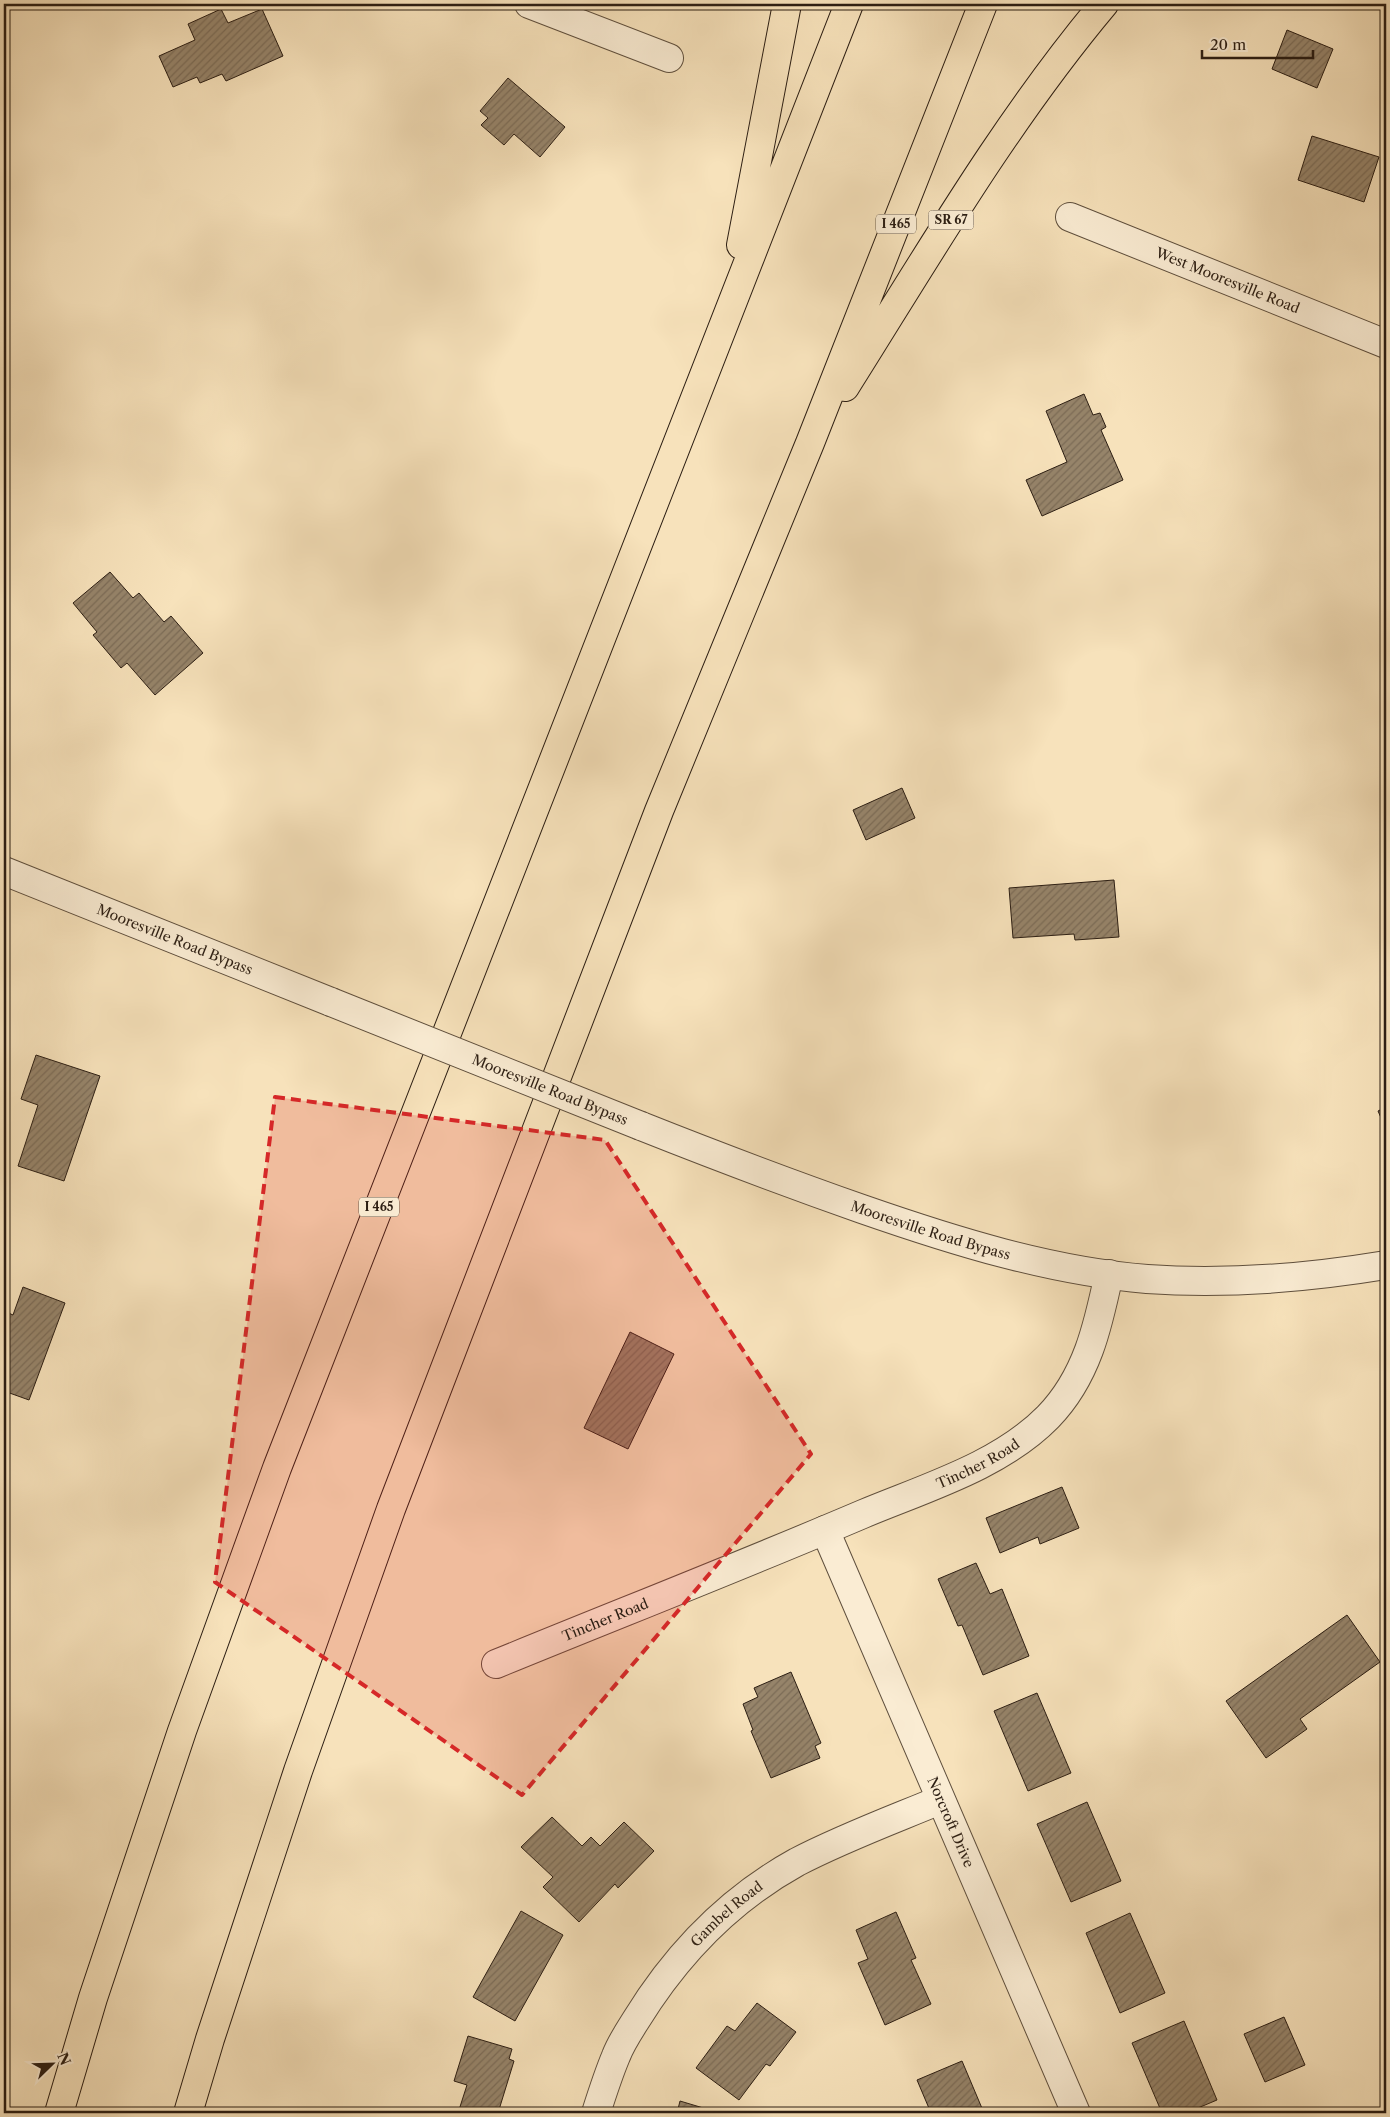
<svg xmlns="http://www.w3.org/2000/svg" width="1390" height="2117" viewBox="0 0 1390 2117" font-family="'Libre Caslon Text',serif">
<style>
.building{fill:url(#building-hatch);stroke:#2c1e13}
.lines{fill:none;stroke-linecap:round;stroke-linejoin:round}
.minor-casing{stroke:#5f4f3d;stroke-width:30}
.highway-casing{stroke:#2c1e13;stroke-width:30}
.minor{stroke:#faecd3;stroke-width:28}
.highway{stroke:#f7e2bb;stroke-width:28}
.minor-bridge-casing{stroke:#5f4f3d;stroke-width:30;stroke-linecap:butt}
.minor-bridge{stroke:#faecd3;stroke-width:28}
.marked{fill:#d62828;fill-opacity:0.2;stroke:#d62828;stroke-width:4;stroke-dasharray:10 6;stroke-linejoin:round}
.labels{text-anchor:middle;stroke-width:4;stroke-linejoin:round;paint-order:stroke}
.shield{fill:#faecd3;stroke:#6a5c4d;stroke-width:1}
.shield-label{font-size:12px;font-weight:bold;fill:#2c1e13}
.street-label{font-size:14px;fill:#2c1e13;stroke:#faecd3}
</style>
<defs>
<pattern id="building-hatch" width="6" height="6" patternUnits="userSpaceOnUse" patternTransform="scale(1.25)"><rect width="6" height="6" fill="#96846a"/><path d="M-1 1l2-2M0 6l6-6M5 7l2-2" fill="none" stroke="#7b6b56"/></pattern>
</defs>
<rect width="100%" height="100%" fill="#f7e2bb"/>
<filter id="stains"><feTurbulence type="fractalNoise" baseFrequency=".004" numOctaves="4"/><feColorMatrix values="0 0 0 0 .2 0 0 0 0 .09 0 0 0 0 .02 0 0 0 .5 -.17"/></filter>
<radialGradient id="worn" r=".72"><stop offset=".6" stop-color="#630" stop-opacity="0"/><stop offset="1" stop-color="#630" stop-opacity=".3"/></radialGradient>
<path class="building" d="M221,9L228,23L262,9L283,56L226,81L222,74L200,83L197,77L173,87L159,56L195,40L188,24Z
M1287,30L1333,49L1317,88L1272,69Z
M508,78L565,127L540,157L514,134L504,145L481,125L488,118L480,111Z
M1312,136L1379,157L1364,202L1298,180Z
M1084,394L1093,415L1100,413L1106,427L1101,430L1123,480L1042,516L1026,480L1067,462L1046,411Z
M110,572L133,598L139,593L164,622L171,616L203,653L155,695L127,663L121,668L93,635L97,632L73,603Z
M902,788L915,818L866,840L853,810Z
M1114,880L1119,937L1075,940L1074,934L1013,938L1009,888Z
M36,1055L100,1076L64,1181L18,1166L38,1105L21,1099Z
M1386,1107V1129L1378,1111Z
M23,1287L65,1303L29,1400L4,1391V1311L13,1315Z
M630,1332L674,1354L628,1449L584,1428Z
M1062,1487L1079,1528L1040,1544L1038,1537L1000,1553L986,1518Z
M976,1563L990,1594L1002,1589L1029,1656L983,1675L962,1625L958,1626L938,1579Z
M1347,1615L1380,1662L1300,1719L1307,1729L1266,1758L1226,1701Z
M791,1672L821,1743L815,1746L820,1758L771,1778L751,1731L753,1730L743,1704L758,1697L754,1688Z
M1037,1693L1071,1773L1028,1791L994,1711Z
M1087,1802L1121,1881L1071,1902L1037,1824Z
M552,1817L582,1846L591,1837L600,1846L624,1822L654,1851L618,1888L615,1884L579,1922L543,1887L553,1877L521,1847Z
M521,1911L563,1935L515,2021L473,1997Z
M896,1912L916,1958L911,1960L931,2004L885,2025L858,1963L868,1959L856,1930Z
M1130,1913L1165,1993L1120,2013L1086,1933Z
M757,2003L796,2032L770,2066L766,2064L739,2100L696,2068L727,2026L735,2031Z
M1284,2017L1305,2065L1265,2082L1244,2034Z
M1184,2021L1217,2100L1186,2113H1162L1132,2043Z
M468,2036L512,2049L509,2059L514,2061L498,2113H458L467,2085L454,2081Z
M962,2061L984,2113H931L917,2080Z
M680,2101L720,2113H677Z"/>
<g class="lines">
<defs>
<g id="minor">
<path d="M529,4L669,58"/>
<path id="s1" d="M1070,217L1386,344"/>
<path id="s2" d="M4,871L331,1002"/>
<path id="s3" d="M641,1126C714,1155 788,1183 862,1209C954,1241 1050,1271 1147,1279C1228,1285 1307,1278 1386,1265"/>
<path id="s4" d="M825,1530L1076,2113"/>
<path id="s5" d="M496,1664C618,1614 741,1566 863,1514C925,1488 1000,1466 1048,1417C1087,1377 1098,1326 1109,1274"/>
<path id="s6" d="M596,2113C602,2094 608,2075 616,2056C621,2043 629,2031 636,2020C676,1955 730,1899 797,1862C843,1838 892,1820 940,1800"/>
</g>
<path id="highway" d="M741,245L787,4
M845,387C927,257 1005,122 1104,4
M59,2113L93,1998L182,1731L277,1468L849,4
M188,2113L210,2039L298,1771L391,1509L659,811L810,443L983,4"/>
</defs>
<use href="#minor" class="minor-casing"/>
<use href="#highway" class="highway-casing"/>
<use href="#minor" class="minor"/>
<use href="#highway" class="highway"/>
<defs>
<g id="minor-bridge">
<path id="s7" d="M331,1002L641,1126"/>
</g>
</defs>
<use href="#minor-bridge" class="minor-bridge-casing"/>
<use href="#minor-bridge" class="minor-bridge"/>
</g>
<path class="marked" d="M275,1097L605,1140L811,1454L522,1795L215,1582Z"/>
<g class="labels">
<g class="shield">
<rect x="928.5" y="210.5" width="45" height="19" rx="4"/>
<rect x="876" y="214.5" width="40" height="19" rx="4"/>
<rect x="359" y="1197.5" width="40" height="19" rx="4"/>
</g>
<g class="shield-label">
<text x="951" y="224">SR 67</text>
<text x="896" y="228">I 465</text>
<text x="379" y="1211">I 465</text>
</g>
<g class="street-label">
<text dy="5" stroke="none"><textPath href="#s1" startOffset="170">West Mooresville Road</textPath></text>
<text dy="5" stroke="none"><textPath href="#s2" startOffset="184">Mooresville Road Bypass</textPath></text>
<text dy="5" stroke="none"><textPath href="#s7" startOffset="236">Mooresville Road Bypass</textPath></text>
<text dy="5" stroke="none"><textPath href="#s3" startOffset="308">Mooresville Road Bypass</textPath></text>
<text dy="5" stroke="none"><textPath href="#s5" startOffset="522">Tincher Road</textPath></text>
<text dy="5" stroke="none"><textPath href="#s5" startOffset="118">Tincher Road</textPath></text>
<text dy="5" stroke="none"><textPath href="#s4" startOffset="318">Norcroft Drive</textPath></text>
<text dy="5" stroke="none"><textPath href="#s6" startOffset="242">Gambel Road</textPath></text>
</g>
</g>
<rect width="1390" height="2117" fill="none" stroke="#f7e2bb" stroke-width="20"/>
<rect x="5" y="5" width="1380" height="2107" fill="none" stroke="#2c1e13" stroke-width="2.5"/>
<rect x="10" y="10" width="1370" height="2097" fill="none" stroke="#2c1e13"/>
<g transform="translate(52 2064) rotate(67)" stroke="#faecd3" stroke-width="4" paint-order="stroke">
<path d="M0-4L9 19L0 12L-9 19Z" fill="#2c1e13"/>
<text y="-8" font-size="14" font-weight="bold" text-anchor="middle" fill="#2c1e13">N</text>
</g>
<path d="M1202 50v8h111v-8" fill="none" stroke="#2c1e13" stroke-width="2.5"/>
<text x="1210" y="50" font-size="15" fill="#2c1e13" stroke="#faecd3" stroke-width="4" paint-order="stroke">20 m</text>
<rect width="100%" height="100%" filter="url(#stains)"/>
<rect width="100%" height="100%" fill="url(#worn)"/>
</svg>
